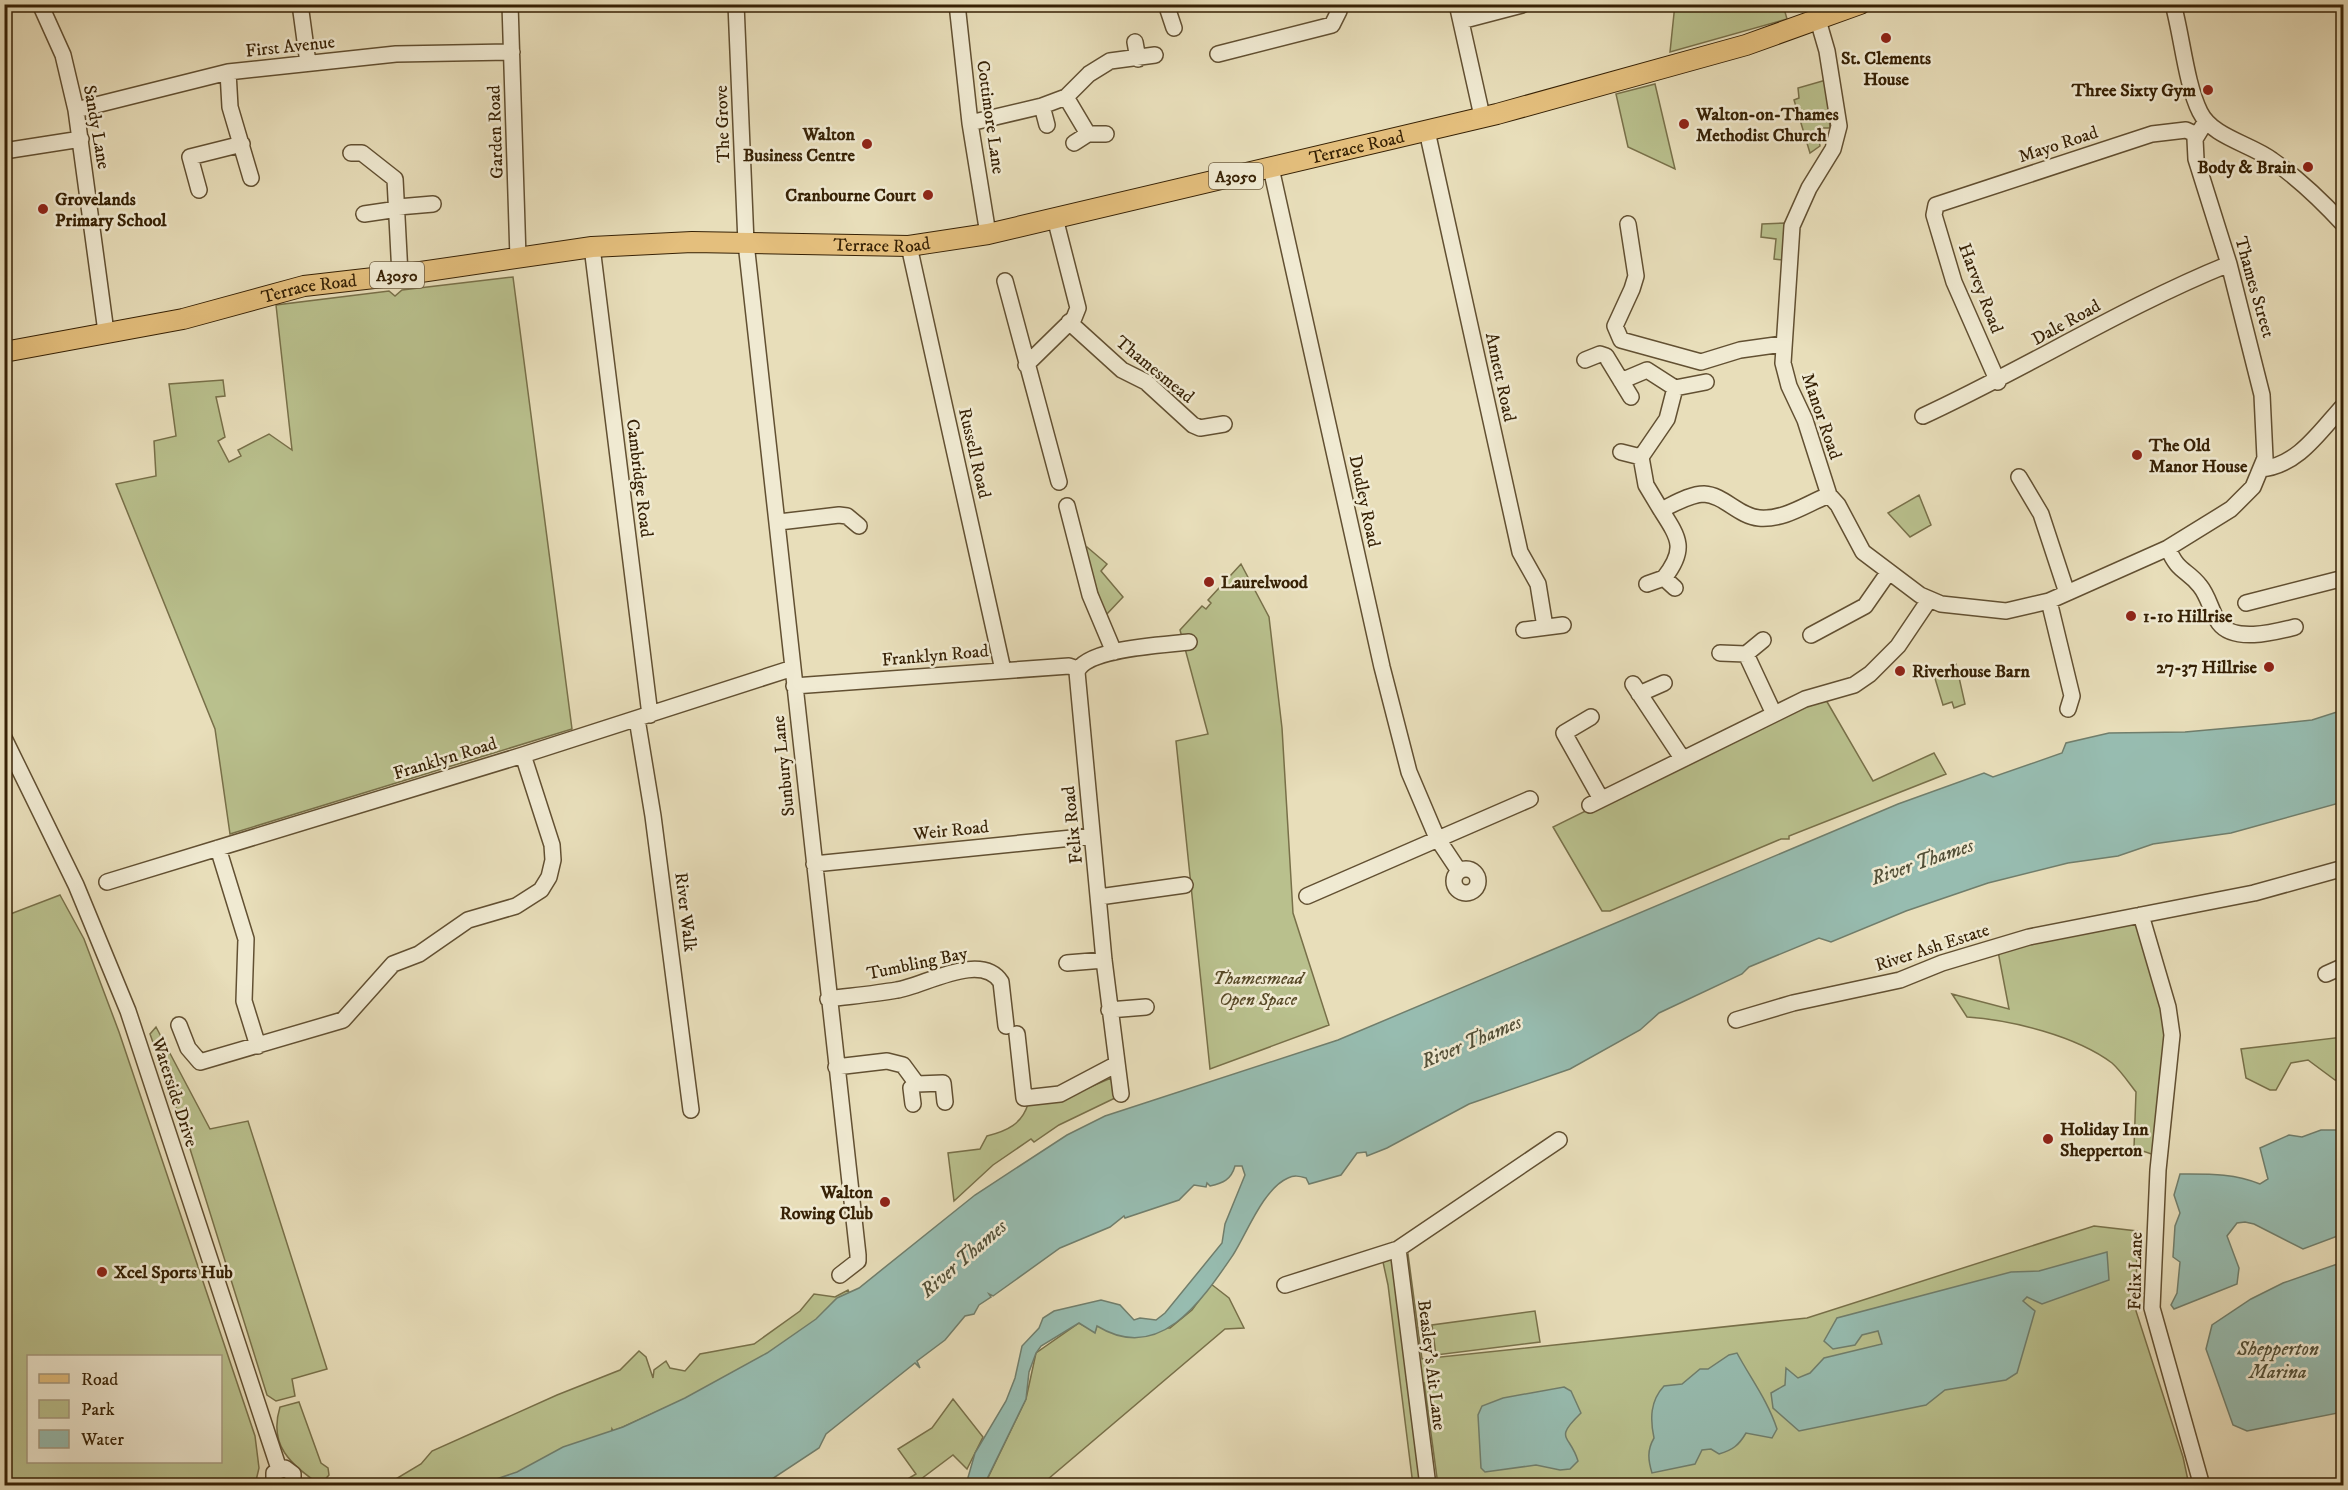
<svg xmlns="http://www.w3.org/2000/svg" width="2348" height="1490" viewBox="0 0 2348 1490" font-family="'IM FELL DW Pica',serif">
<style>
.green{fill:#b9c08d;stroke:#787049;stroke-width:1.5;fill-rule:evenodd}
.water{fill:#97bcb0;stroke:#707e6c;stroke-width:1.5}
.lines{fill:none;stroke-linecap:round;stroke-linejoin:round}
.minor-casing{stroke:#625032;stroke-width:18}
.major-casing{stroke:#362105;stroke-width:22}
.minor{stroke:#f0ead2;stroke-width:15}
.major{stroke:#e4bf7d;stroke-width:20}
.poi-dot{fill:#8f2418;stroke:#f0ead2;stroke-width:2}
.labels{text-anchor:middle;stroke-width:5;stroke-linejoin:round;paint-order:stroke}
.shield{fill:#f0ead2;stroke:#6e5d42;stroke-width:1.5}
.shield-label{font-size:16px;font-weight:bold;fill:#362105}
.street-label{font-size:18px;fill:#362105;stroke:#f0ead2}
.poi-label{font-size:18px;font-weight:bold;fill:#362105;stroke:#f0ead2;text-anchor:start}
.park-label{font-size:18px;font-style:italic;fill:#574927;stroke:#f0ead2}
.water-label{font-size:20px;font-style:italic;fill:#535038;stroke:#f0ead2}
</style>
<rect width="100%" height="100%" fill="#e8deba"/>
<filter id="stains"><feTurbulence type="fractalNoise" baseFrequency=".00333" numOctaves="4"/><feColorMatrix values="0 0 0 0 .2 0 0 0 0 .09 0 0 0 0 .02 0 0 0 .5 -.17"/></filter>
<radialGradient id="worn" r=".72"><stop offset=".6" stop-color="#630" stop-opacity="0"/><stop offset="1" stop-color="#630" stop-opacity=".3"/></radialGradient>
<path class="green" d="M1675,4L1783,5L1787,19L1670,52Z
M1826,80L1830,128H1817L1820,146L1810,153L1794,100L1799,98L1798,88Z
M1655,84L1675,169L1628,147L1616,94Z
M1785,223L1782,260L1774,259L1776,239L1761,237L1762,224Z
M513,277L572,729L230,834L215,729L116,484L156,476L154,441L176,436L169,384L223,380L225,396L216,397L225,437L218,441L229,462L241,456L238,450L269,434L292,450L276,305L389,291L395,296L402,290Z
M1919,495L1931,525L1910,537L1888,513Z
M1087,547L1107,564L1101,571L1123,597L1105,616L1084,549Z
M1241,564L1269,617L1282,728L1293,913L1329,1025L1210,1069L1176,741L1208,734L1180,630L1202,606L1206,609L1211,603L1208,600Z
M1956,664L1965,704L1954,708L1952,702L1943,705L1934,675L1953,672L1951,665Z
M1826,700L1873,781L1934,753L1946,774L1789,836V839H1781L1610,911H1602L1553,827L1772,719Z
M60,895L84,939L119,1032L255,1436L259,1468L255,1485H5V916ZM28,1356H220V1462H28Z
M2141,915L2168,1007L2160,1157L2134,1148L2136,1092C2129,1083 2121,1071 2112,1063C2076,1036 2012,1020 1967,1017L1952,994L2009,1009L1997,946Z
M156,1027L210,1129L248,1121L327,1369L292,1379L295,1396L276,1401L267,1395L186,1136L150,1034Z
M2343,1037V1080H2335L2308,1060L2291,1063L2276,1090H2270L2246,1078L2241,1049Z
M1111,1078L1115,1098L1059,1125L1034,1142L1031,1139L993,1165L954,1201L948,1153L980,1149L987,1136C1007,1131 1022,1124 1028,1104L1062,1099Z
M2094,1226L2137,1231L2136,1311L2183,1457L2189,1485H1438L1424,1382L1432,1485H1413L1388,1285L1383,1262L1408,1254L1422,1359L1807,1318Z
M1211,1284L1229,1298L1244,1328L1225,1329L1041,1485L984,1486L1026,1399L1036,1353L1079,1323L1095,1332L1097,1325L1170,1328L1192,1310Z
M848,1290L852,1299L767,1362L623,1427L613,1431L612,1429L611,1437L486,1485L482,1482L477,1486H384L421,1464L432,1451L557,1395L620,1370L639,1351L646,1357L653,1378L654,1370L666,1361L670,1368L685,1371L700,1354L754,1344L800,1311L814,1294L835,1297Z
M1535,1311L1540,1342L1436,1355L1432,1325Z
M953,1399L983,1437L967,1469L953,1455L913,1485L896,1486L916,1474L898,1449L932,1428Z
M299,1402L321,1463L328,1468L329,1475L320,1485C291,1464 268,1446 280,1407Z"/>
<path class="water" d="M2343,710V802L2231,833L2153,844L2118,856L2068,863L1988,883L1906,911L1831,942L1819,938L1749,967L1742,974L1659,1013L1640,1030L1570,1069L1469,1104L1387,1148L1367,1156L1366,1152L1357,1153L1341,1175L1309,1184L1306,1178C1299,1176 1294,1175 1288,1178C1263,1189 1247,1233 1233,1255C1201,1302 1159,1364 1097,1326L1095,1333L1079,1323L1041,1346L1036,1353L1029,1372L1026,1399L984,1485H962L967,1481L975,1453L1006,1401L1015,1378L1022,1346L1039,1328L1043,1318L1054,1311L1101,1300L1120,1305L1134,1320L1140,1318L1156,1320L1165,1313L1222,1243L1225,1224L1245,1175L1242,1166H1235C1231,1180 1223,1183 1210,1186L1207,1183L1206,1187L1194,1185L1179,1200L1125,1218L1124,1216L1110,1227L1060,1248L993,1296L989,1294L991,1297L979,1305L974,1314L965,1316L945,1340L917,1361L920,1368L915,1363L826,1434L819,1448L763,1485H479L517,1472L563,1447L623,1427L685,1398L767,1353L816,1319L837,1298L859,1288L975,1195L1067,1135L1105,1116L1338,1040L1898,804L1984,773L1993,777L2062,753L2066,743L2109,733L2185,732L2274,724L2312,720Z
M2343,1127V1234L2303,1249L2254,1224L2245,1222L2237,1223L2227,1236L2239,1268L2237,1284L2174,1309L2171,1305L2177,1293L2180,1262L2173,1257L2175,1226L2180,1213L2174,1195L2180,1174C2208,1174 2234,1173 2260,1184L2268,1179L2260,1148L2289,1135L2302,1137L2321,1130H2341Z
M2107,1252L2109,1280L2042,1304L2027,1297L2023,1301L2035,1311L2017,1373L2006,1380L1945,1390L1926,1405L1799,1431L1773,1408L1771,1393L1785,1385L1786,1368L1798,1378L1810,1373L1824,1358L1882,1344L1878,1331L1862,1335L1855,1345L1833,1349L1824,1341L1837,1318L2011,1272L2039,1271Z
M2343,1262V1412L2247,1431L2233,1425L2206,1349L2212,1325L2251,1299L2283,1283Z
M1737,1353C1751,1379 1768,1401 1777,1429L1772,1438L1746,1433C1739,1445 1733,1450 1719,1454L1711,1449L1702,1450L1695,1464L1652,1473C1648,1460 1647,1450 1654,1438C1650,1419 1650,1401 1664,1386L1682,1384L1700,1369H1708L1729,1355Z
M1564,1387L1571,1391L1581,1413C1553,1440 1570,1434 1578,1461L1570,1469L1560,1470L1536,1465L1485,1472L1481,1468L1478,1415L1482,1406L1503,1398Z"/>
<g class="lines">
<defs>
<path id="minor" d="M40,4L63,55L76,110L106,332
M300,4L308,63
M510,4L518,258
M736,4L746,243L858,1255V1261L840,1275
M957,4L970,123L988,234
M1166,4L1174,28
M1457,4L1482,116
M2173,4C2182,36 2186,84 2200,112C2212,137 2251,144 2272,160C2299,179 2322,201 2344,225
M1818,20L1827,51L1839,126L1833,149L1809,188L1792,226L1783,363L1789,386L1805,420L1829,495L1838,505L1863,552L1920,595L1941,604L2006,611L2049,601L2168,548L2231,509L2253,487L2265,458L2262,395L2229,264L2196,159L2195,139L2206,121
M1461,21L1522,5
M1135,42L1138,59
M1218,54L1332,25L1339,11L1337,4
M228,72L230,107L251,178
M1066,97L1088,134
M1042,106L1047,125
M76,110L228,72L396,54L512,52
M970,123L1042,106L1066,97L1089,74L1110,61L1155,55
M1427,131L1520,552L1538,584L1545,627
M1074,143L1088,134H1106
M4,151L81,139
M351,153H362L395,179L400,275
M1271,168L1382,667L1409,772L1437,838L1459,871
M199,190L190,157L242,144
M398,207L433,204
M364,214L398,209
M1628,224L1636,276L1632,289L1615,326L1621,340L1701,362L1740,350L1783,344
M909,246L1003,670
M592,247L650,715
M1005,281L1059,482
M1069,322L1122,370L1146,382L1193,425L1200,428L1224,424
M1585,360L1600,354L1606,356L1631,397
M1026,365L1074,318L1078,308L1055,218
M1621,381L1647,370L1675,388
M1998,382L1954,282L1934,215L1936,205L2152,134L2186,130L2197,135
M1923,416C2027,368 2123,307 2229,264
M1621,452L1641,457
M2261,469C2298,466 2320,431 2344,405
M2019,477L2041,514L2067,593
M1067,506L1090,595L1114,652
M1661,510L1646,485L1641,457L1667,419L1675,388L1706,382
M779,522L839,515L847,516L859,526
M2168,548C2178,573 2187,569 2200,586C2209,597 2211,612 2219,623C2234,643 2275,632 2295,627
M1647,584L1664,578
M1675,588L1664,578C1687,549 1679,538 1661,510C1674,504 1690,494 1704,494C1724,495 1738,516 1759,518C1785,520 1806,504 1829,495
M2049,601L2072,696L2068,709
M2246,603L2344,578
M1524,630L1563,625
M1811,635L1865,606L1888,573
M1720,653L1746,654L1763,640
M1746,654L1774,714
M1633,684L1682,758
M794,686L1069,666L1078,669
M1639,694L1664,683
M1591,717L1564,733L1601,799
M637,719L653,816L691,1110
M4,738L76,885L128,1011L279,1469
M1590,805L1805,699L1854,685L1870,674L1898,646L1929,600
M218,848L246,939L244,1001L258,1046
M814,864L1092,836
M1454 881a12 12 0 1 1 24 0a12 12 0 1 1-24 0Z
M107,882L523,755L793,668
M1307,896L1530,799
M1099,897L1185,885
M2141,915L2168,1007L2172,1035L2158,1170L2152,1308L2202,1486
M1067,963L1104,960
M2326,974L2344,966
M828,999C851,996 874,994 897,990C924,986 981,951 1001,982L1006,1026
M1109,1010L1146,1007
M1736,1020L1793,1003L1900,980L1942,963L2029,937L2254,893L2344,868
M179,1025L188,1048L200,1062L343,1020L393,964L419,954L468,920L516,906L541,890L549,877L553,860L552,845L523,755
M1017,1034L1024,1098L1060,1094L1115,1065
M836,1067L887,1061L903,1065L917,1084L911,1088L913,1104
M917,1084L943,1083L945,1102
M1121,1094L1104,960L1077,672C1086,648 1165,645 1189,642
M1398,1249L1428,1486
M1285,1285L1398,1249L1559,1140
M278,1486L274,1480V1473L285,1468L293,1474V1481L289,1486"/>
<g id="major">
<path id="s1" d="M4,352L183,319L304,286L400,275L592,247L692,242L909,246L988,234L1497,114L1746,45L1860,4"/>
</g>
</defs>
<use href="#minor" class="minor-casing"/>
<use href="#major" class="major-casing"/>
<use href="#minor" class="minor"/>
<use href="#major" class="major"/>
</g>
<g class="poi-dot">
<circle cx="1886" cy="38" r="6"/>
<circle cx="2208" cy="90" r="6"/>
<circle cx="1684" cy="124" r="6"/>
<circle cx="867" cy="144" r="6"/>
<circle cx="2308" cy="167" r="6"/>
<circle cx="928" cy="195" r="6"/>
<circle cx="43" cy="209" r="6"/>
<circle cx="2137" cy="455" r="6"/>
<circle cx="1209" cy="582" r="6"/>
<circle cx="2131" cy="616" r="6"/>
<circle cx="2269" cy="667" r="6"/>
<circle cx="1900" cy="671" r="6"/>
<circle cx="2048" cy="1139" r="6"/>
<circle cx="885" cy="1202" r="6"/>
<circle cx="102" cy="1272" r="6"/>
</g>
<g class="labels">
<g class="shield">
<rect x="1209" y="163" width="54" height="26" rx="4.5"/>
<rect x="370" y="262" width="54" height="26" rx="4.5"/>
</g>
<g class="shield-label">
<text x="1236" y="182">A3050</text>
<text x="397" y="281">A3050</text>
</g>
<g class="street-label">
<text transform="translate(290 46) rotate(-6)" y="6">First Avenue</text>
<text transform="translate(991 117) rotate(82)" y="6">Cottimore Lane</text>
<text transform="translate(722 124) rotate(-92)" y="6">The Grove</text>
<text transform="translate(97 127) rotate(80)" y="6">Sandy Lane</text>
<text transform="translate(495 132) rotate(-92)" y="6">Garden Road</text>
<text transform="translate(2058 144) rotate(-18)" y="6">Mayo Road</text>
<text dy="6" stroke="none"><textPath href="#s1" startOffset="1374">Terrace Road</textPath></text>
<text dy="6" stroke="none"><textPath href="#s1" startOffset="888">Terrace Road</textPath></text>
<text transform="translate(2255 287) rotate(74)" y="6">Thames Street</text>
<text transform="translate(1981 288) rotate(69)" y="6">Harvey Road</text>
<text dy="6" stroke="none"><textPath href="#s1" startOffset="312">Terrace Road</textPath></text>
<text transform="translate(2066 322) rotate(-29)" y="6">Dale Road</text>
<text transform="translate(1155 369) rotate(39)" y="6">Thamesmead</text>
<text transform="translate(1501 377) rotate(78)" y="6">Annett Road</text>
<text transform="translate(1822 416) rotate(71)" y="6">Manor Road</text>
<text transform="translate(975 453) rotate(77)" y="6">Russell Road</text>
<text transform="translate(640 478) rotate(83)" y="6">Cambridge Road</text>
<text transform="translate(1365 501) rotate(78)" y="6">Dudley Road</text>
<text transform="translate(935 655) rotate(-5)" y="6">Franklyn Road</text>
<text transform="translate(445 758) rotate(-17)" y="6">Franklyn Road</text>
<text transform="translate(783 766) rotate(-96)" y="6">Sunbury Lane</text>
<text transform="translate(1072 825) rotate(-96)" y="6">Felix Road</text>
<text transform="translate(951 830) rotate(-6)" y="6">Weir Road</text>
<text transform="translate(686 912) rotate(83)" y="6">River Walk</text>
<text transform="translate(1932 947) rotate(-18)" y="6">River Ash Estate</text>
<text transform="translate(917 963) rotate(-12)" y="6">Tumbling Bay</text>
<text transform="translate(175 1092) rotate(72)" y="6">Waterside Drive</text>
<text transform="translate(2135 1271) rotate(-89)" y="6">Felix Lane</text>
<text transform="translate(1432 1365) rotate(83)" y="6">Beasley's Ait Lane</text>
</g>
<g class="poi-label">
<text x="1886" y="64" text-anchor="middle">St. Clements<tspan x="1886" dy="21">House</tspan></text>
<text x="2196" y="96" text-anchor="end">Three Sixty Gym</text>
<text x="1696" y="120">Walton-on-Thames<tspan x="1696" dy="21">Methodist Church</tspan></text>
<text x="855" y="140" text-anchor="end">Walton<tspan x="855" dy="21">Business Centre</tspan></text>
<text x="2296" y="173" text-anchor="end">Body &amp; Brain</text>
<text x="916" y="201" text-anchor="end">Cranbourne Court</text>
<text x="55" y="205">Grovelands<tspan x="55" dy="21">Primary School</tspan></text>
<text x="2149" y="451">The Old<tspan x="2149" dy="21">Manor House</tspan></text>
<text x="1221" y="588">Laurelwood</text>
<text x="2143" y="622">1-10 Hillrise</text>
<text x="2257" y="673" text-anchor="end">27-37 Hillrise</text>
<text x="1912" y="677">Riverhouse Barn</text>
<text x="2060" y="1135">Holiday Inn<tspan x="2060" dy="21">Shepperton</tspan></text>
<text x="873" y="1198" text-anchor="end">Walton<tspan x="873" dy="21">Rowing Club</tspan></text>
<text x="114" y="1278">Xcel Sports Hub</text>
</g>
<g class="park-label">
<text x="1258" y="984">Thamesmead<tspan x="1258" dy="21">Open Space</tspan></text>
</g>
<g class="water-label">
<text transform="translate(1922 861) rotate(-19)" y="7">River Thames</text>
<text transform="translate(1471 1041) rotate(-23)" y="7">River Thames</text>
<text transform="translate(963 1258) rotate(-41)" y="7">River Thames</text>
<text x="2278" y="1355">Shepperton<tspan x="2278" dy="23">Marina</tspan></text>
</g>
</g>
<rect width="2348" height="1490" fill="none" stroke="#e8deba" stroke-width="24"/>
<rect x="6" y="6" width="2336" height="1478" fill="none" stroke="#362105" stroke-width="3"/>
<rect x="12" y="12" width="2324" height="1466" fill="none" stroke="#362105" stroke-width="1.5"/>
<rect x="27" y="1355" width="195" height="108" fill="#f0ead2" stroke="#a69a80" stroke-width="1.5"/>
<rect x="39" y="1374" width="30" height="9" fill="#e4bf7d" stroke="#a69a80" stroke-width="1.5"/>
<text x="81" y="1385" font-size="18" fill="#362105">Road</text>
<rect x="39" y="1400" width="30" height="18" fill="#b9c08d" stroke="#a69a80" stroke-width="1.5"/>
<text x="81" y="1415" font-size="18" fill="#362105">Park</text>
<rect x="39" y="1430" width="30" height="18" fill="#97bcb0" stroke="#a69a80" stroke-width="1.5"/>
<text x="81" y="1445" font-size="18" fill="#362105">Water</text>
<rect width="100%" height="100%" filter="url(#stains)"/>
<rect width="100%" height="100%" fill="url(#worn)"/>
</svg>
